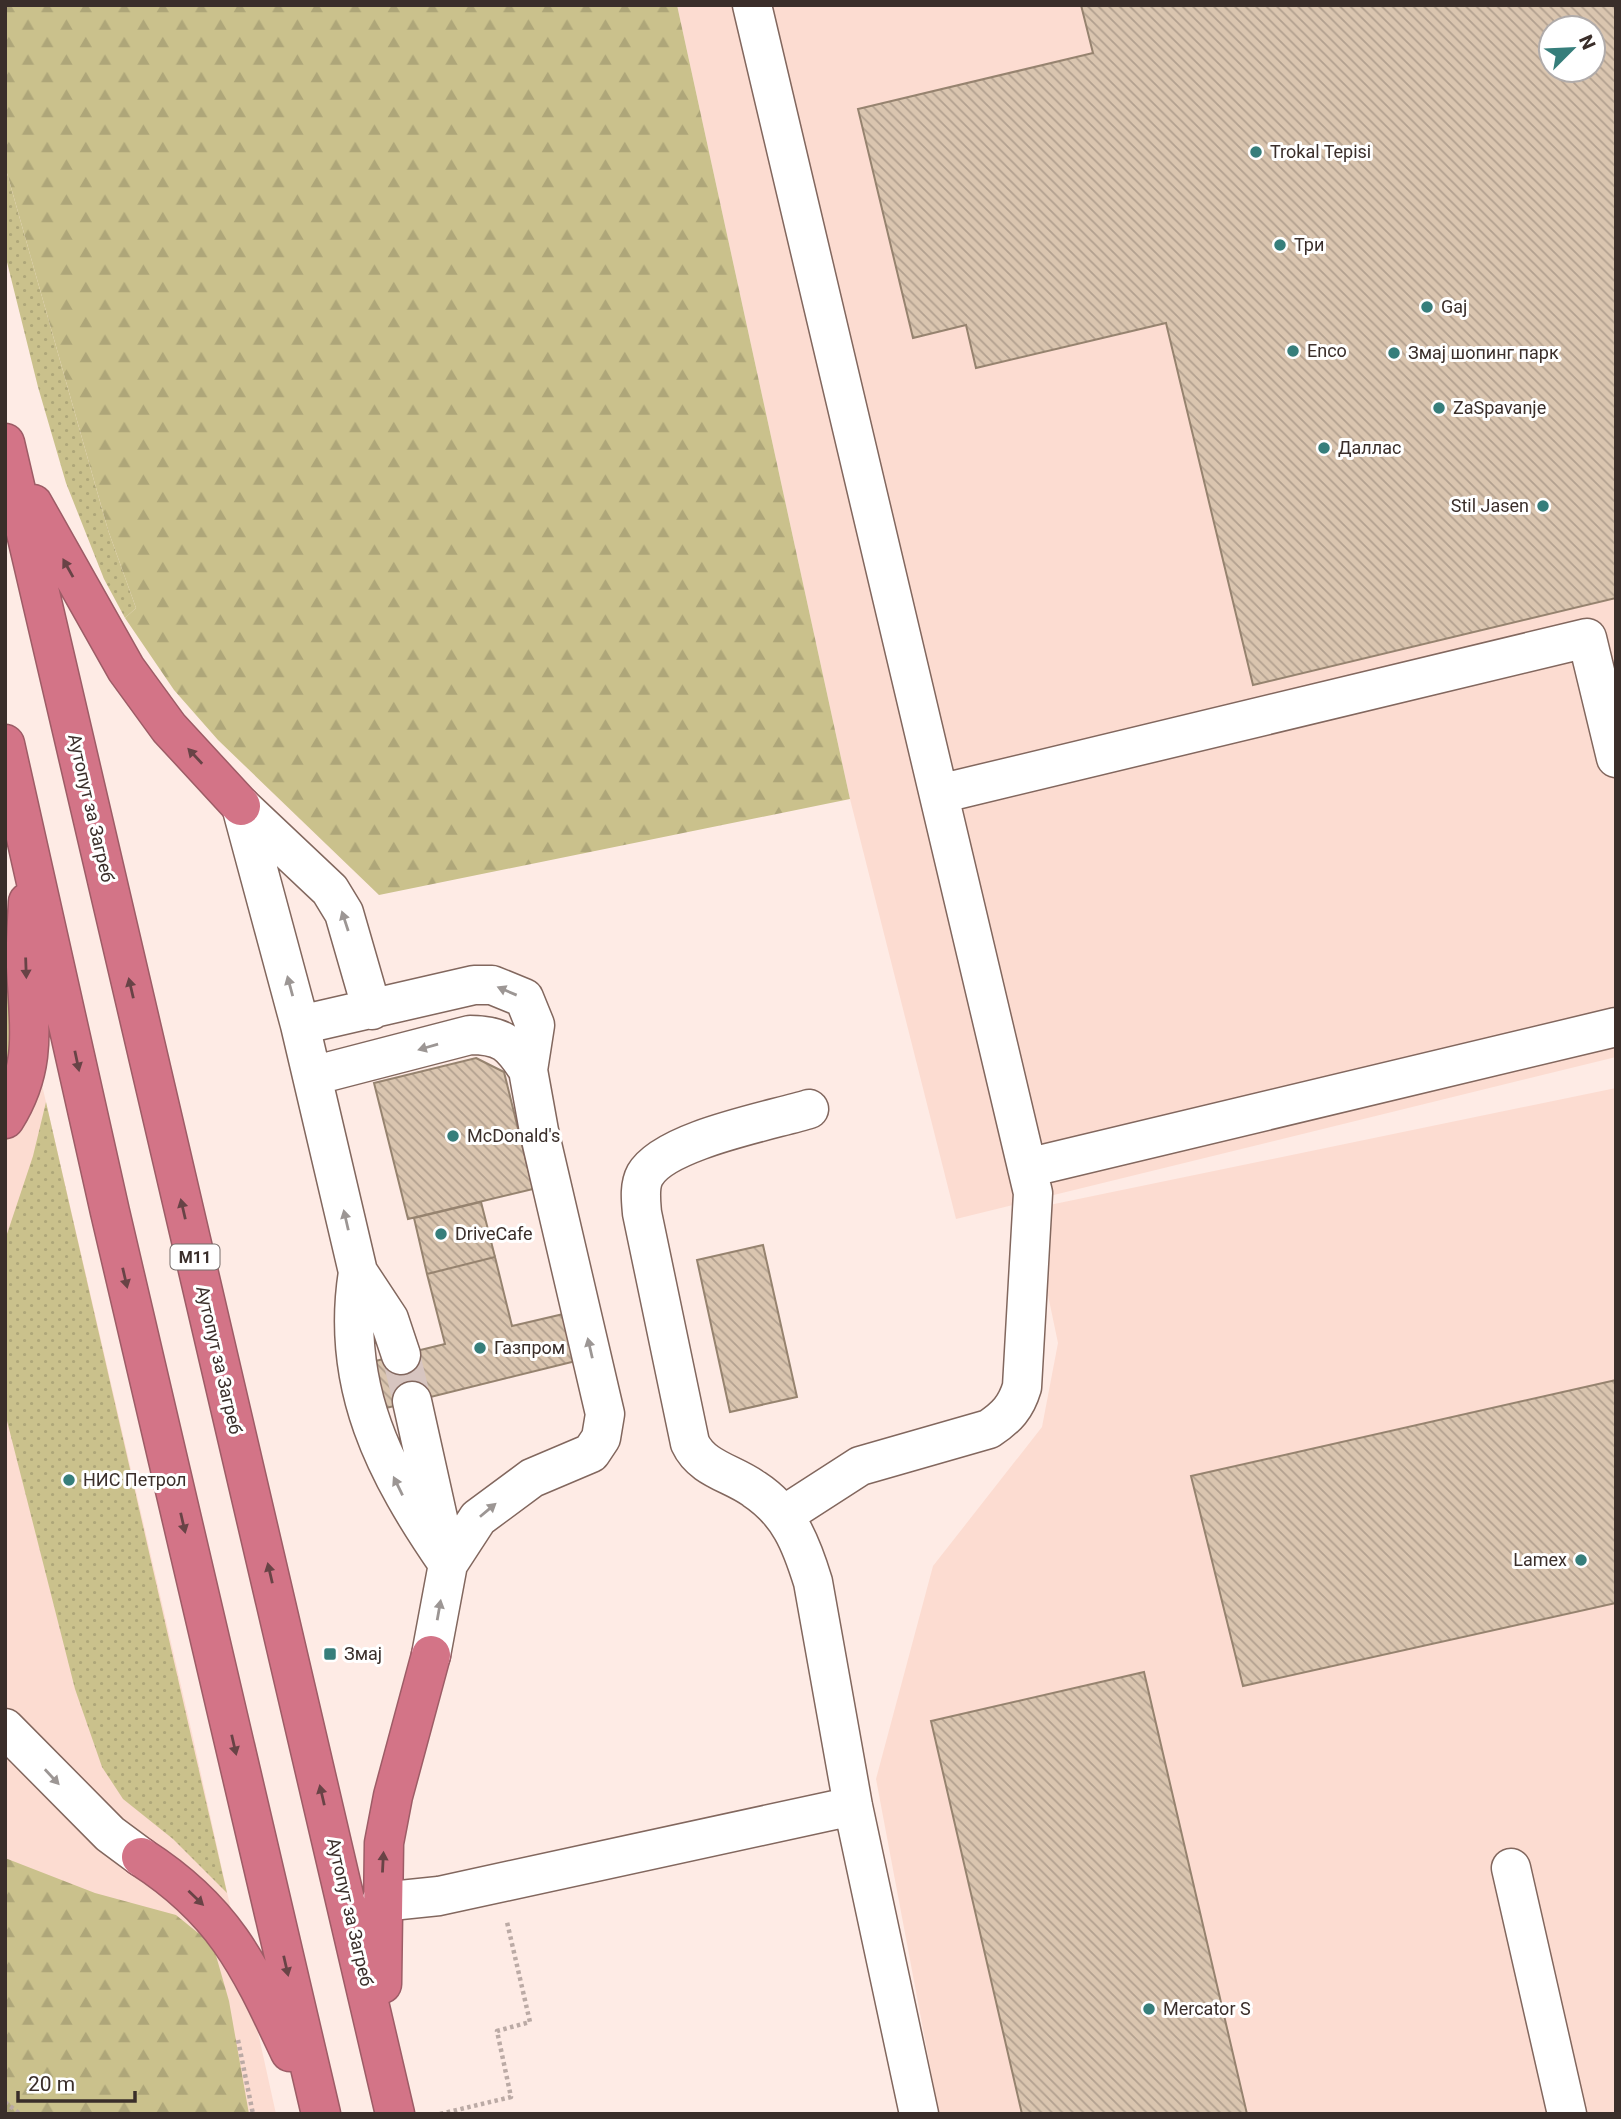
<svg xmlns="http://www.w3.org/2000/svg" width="1621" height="2119" viewBox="0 0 1621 2119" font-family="Roboto,sans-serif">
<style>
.built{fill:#fcdcd1;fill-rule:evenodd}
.grass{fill:url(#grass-dots)}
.forest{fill:url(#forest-firs)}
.building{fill:url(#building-back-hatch);stroke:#96836f;stroke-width:2;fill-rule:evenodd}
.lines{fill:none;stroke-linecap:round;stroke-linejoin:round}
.minor-tunnel{stroke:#d7c5c0;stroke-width:38;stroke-dasharray:38 19;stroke-linecap:butt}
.minor-casing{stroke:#82675e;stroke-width:41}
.highway-casing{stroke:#9d5c66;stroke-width:41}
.path{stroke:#bbaaa5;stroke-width:4.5;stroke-dasharray:3.5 3.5;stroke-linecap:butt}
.minor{stroke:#fff;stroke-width:38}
.highway{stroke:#d37487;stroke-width:38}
.oneway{fill:#684346}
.oneway2{fill:#9c9694}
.poi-dot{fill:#367e7b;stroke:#fff;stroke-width:2.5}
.labels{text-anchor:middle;stroke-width:6;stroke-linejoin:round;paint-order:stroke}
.shield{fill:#fff;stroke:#756d6a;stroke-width:2}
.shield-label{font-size:16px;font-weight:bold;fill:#3a2e2a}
.poi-label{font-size:18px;fill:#3a2e2a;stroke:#fff;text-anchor:start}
.street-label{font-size:18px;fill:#3a2e2a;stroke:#fff}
</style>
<defs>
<pattern id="grass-dots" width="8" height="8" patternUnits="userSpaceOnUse" patternTransform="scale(1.75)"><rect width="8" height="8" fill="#cac18c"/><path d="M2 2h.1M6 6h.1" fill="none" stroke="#aea679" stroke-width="1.8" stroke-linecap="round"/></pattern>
<pattern id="forest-firs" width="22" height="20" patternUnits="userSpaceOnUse" patternTransform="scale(1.75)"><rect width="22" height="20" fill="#cac18c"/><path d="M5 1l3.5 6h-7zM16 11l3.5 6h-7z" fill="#aea679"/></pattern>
<pattern id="building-back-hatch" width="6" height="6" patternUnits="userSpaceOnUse" patternTransform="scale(1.75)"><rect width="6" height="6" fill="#dac5af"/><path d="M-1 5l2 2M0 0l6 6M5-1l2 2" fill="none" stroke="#b2a08f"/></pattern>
</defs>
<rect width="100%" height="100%" fill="#feebe5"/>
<path class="built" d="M677,5H1616V1057L956,1219L850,799ZM1551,28H1593V70H1551Z
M5,925L192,1733L276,2114H5Z
M1616,1088V2114H939L876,1779L933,1566L1042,1427L1058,1343L1030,1209Z"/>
<path class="grass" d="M5,166L108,530L136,608L125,618L104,579L66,483L38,387L5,254Z
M5,925L22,996L5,1084Z
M46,1102L227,1893L173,1839L123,1799L102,1767L75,1689L5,1413V1240L33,1156Z"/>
<path class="forest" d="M5,5H677L850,799L379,895L218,740L174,690L125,618L136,608L108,530L5,166Z
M5,1858L95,1893L176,1915L213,1945L229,2001L249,2114H5Z"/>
<path class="building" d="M1081,5H1616V598L1253,685L1166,323L976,368L966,325L913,338L858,109L1093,53ZM1551,28H1593V70H1551Z
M476,1058L504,1072L533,1189L408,1219L374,1083Z
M481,1202L495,1257L427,1274L414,1218Z
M763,1245L797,1397L730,1412L697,1260Z
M495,1257L512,1326L572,1312L584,1359L374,1411L363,1364L445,1344L427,1274Z
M1616,1380V1603L1243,1686L1191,1476Z
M1144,1672L1247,2114H1022L931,1721Z"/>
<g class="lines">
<path class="minor-tunnel" d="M401,1355L412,1401"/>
<defs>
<path id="minor" d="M752,5L1033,1193L1022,1387C1016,1407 1007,1417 989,1429L860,1466L784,1515
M939,794L1587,638L1616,758
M241,806L300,1025L358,1272C340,1386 385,1473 448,1564
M241,806L330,890L344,913L372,1010
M300,1025L474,985H492L524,998L535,1025L528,1070L539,1131L605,1414L601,1438L591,1453L532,1478L478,1518L448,1564L431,1655
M312,1076L470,1035C503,1035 511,1044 528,1070
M809,1109C770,1121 665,1140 645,1175C639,1186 641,1201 642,1213L690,1443C702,1469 732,1473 754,1489C789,1512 801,1543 813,1582L853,1806L919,2114
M1027,1168L1616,1027
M358,1272L389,1319L401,1355
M412,1401L444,1545
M5,1728L110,1834L141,1857
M1511,1868L1567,2114
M381,1902L439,1896L853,1806"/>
<path id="highway" d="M5,443L395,2114
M33,504L126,669L169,728L241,806
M5,744L110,1212L321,2114
M5,1119C38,1066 29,1026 26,967C25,945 27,923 28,902
M141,1857C225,1911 249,1965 290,2052
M382,1984L384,1843L393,1796L431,1655"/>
</defs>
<use href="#minor" class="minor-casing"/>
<use href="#highway" class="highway-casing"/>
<path class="path" d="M238,2040L253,2114
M5,2102L20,2114
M440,2114L511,2097L497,2031L530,2022L507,1922"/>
<use href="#minor" class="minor"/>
<use href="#highway" class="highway"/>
</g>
<defs><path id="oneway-solid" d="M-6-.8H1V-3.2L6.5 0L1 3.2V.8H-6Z" transform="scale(1.75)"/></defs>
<g class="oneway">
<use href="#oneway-solid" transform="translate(68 568) rotate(-119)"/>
<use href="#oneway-solid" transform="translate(195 756) rotate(-133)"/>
<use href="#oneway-solid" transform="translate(26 968) rotate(88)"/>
<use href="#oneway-solid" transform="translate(131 988) rotate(-103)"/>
<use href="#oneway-solid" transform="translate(77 1061) rotate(78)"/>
<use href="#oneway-solid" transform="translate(183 1209) rotate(-103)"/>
<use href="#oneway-solid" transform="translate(125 1278) rotate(77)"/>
<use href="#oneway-solid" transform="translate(183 1523) rotate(77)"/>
<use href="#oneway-solid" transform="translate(270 1573) rotate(-103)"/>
<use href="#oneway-solid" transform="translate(234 1745) rotate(77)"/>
<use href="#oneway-solid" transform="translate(322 1795) rotate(-103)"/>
<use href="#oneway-solid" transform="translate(383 1862) rotate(-87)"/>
<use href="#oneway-solid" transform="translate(196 1898) rotate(44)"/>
<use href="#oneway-solid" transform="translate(286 1966) rotate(77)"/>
</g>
<g class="oneway2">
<use href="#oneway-solid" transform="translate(345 921) rotate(-108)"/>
<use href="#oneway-solid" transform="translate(290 986) rotate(-105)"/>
<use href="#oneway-solid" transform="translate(507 991) rotate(-157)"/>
<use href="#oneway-solid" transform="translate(428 1047) rotate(164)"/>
<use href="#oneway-solid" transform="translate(346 1220) rotate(-103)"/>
<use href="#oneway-solid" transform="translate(590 1348) rotate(-103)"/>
<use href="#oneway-solid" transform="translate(398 1486) rotate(-116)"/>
<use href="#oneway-solid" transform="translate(488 1510) rotate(-40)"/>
<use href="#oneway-solid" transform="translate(439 1610) rotate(-80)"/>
<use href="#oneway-solid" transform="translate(52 1777) rotate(47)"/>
</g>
<g class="poi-dot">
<circle cx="1256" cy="152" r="7"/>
<circle cx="1280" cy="245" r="7"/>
<circle cx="1427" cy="307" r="7"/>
<circle cx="1293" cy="351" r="7"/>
<circle cx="1394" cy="353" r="7"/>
<circle cx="1439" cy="408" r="7"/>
<circle cx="1324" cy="448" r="7"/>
<circle cx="1543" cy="506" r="7"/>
<circle cx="453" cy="1136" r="7"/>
<circle cx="441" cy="1234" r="7"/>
<circle cx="480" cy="1348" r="7"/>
<circle cx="69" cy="1480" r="7"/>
<circle cx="1581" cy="1560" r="7"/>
<rect x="323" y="1647" width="14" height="14" rx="3.5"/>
<circle cx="1149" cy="2009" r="7"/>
</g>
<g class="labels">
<rect class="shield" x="170.5" y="1244.5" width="49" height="25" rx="5"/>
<g class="shield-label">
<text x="195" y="1263">M11</text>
</g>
<g class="poi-label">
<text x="1270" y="158">Trokal Tepisi</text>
<text x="1294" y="251">Три</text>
<text x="1441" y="313">Gaj</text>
<text x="1307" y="357">Enco</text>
<text x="1408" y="359">Змај шопинг парк</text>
<text x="1453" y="414">ZaSpavanje</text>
<text x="1338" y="454">Даллас</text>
<text x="1529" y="512" text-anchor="end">Stil Jasen</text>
<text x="467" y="1142">McDonald's</text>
<text x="455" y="1240">DriveCafe</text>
<text x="494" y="1354">Газпром</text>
<text x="83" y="1486">НИС Петрол</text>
<text x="1567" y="1566" text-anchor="end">Lamex</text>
<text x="344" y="1660">Змај</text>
<text x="1163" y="2015">Mercator S</text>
</g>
<g class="street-label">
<text transform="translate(91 808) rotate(77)" y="6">Аутопут за Загреб</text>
<text transform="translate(219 1360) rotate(77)" y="6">Аутопут за Загреб</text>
<text transform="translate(350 1912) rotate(77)" y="6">Аутопут за Загреб</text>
</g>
</g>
<rect width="1621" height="2119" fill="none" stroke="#3a2e2a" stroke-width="14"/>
<g transform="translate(1572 49) rotate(66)"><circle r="33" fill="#ffffff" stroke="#b0abaa" stroke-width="2"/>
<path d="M0-5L12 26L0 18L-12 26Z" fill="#367e7b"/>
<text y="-10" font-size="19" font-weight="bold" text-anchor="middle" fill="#3a2e2a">N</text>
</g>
<path d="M18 2091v10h117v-10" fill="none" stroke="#3a2e2a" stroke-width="3.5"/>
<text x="28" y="2091" font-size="21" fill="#3a2e2a" stroke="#ffffff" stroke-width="5" paint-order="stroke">20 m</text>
</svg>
